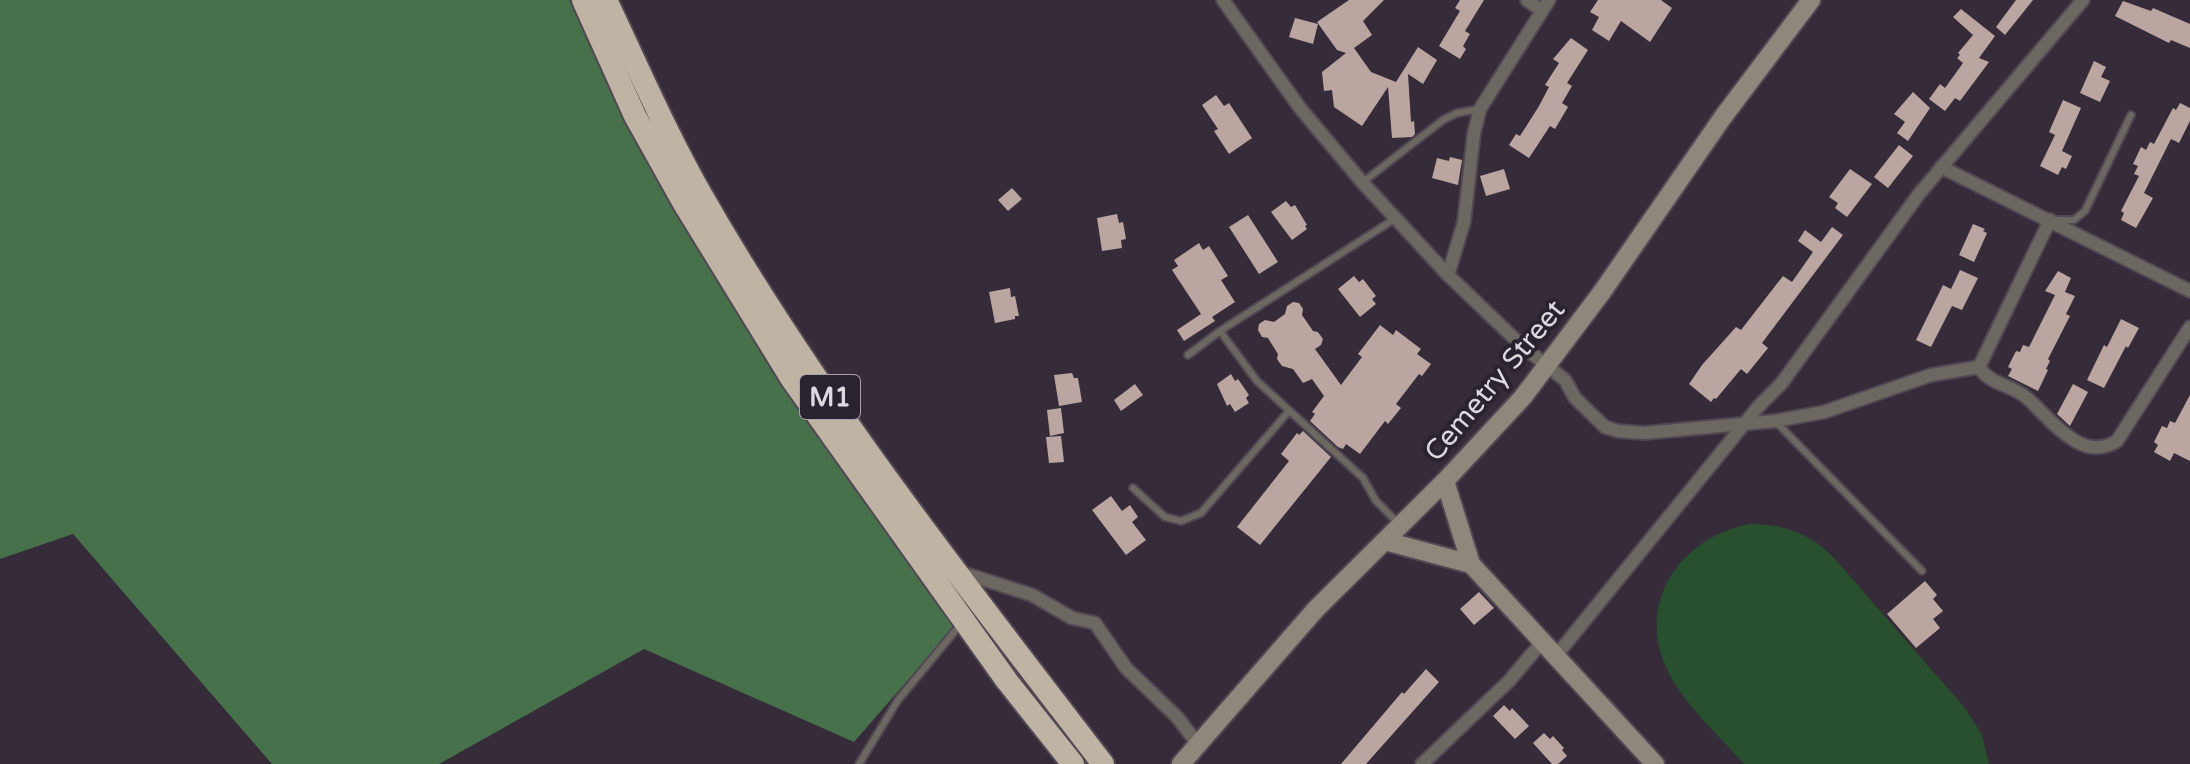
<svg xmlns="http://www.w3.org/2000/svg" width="2190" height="764" viewBox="0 0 2190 764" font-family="'Varela Round',sans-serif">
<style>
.green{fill:#284f2e}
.forest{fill:#46714b}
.building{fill:#bba5a1}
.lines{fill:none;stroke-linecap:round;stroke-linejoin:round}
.lane-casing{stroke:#514854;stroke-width:10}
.street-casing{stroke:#514854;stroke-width:16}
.secondary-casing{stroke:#514854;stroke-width:22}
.highway-casing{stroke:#514854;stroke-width:26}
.lane{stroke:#6c6861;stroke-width:6}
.street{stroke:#6c6861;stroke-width:12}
.secondary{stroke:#8e877c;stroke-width:18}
.highway{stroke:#bfb4a3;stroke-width:22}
.labels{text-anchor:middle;stroke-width:8;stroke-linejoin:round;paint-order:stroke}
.shield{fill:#2b222f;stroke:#a9a1ac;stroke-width:2}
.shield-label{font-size:26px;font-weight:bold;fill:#dfd8e1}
.street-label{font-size:28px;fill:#dfd8e1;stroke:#2b222f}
</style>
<rect width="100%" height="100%" fill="#362c39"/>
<path class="green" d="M1750,524C1785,524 1811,534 1835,559L1965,708L1982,735L1989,764H1744C1719,735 1681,702 1666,667C1636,600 1683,536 1750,524Z"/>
<path class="forest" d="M0,0H576L955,626L854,742L644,649L439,764H272L73,534L0,559Z"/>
<path class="building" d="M1349,0H1384L1363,21L1372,35L1354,48L1371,72L1396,82L1418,47L1437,60L1423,84L1408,74L1411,122L1414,121L1415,134L1412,137L1392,138L1388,87L1362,126L1334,107L1332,90L1324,91L1322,72L1346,53L1337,50L1317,22Z
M1460,0H1484L1465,31L1470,34L1463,46L1466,49L1460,59L1439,46L1460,11L1455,8Z
M1598,0H1661L1672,8L1650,42L1621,21L1609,41L1592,30L1599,17L1590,12Z
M2016,0H2033L2005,35L1996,27Z
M2123,1L2151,11L2153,8L2190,24V48L2171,40L2169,43L2115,16Z
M1961,9L1995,36L1979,58L1989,62L1960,101L1955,98L1945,111L1929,99L1940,84L1945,88L1963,63L1957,58L1960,55L1958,53L1973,35L1953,17Z
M1295,18L1318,24L1313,44L1289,37Z
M1571,38L1588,50L1567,83L1572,86L1562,103L1568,107L1555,129L1550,126L1529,158L1509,145L1516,134L1520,136L1539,106L1549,87L1545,85L1559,63L1553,59Z
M2094,61L2106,67L2101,77L2110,81L2100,102L2080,93Z
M1913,92L1930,108L1908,141L1897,133L1905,122L1894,114Z
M1216,95L1224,106L1229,103L1252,138L1229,154L1214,131L1218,129L1202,105Z
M2063,100L2081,108L2062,151L2072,156L2066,169L2062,167L2058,175L2040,166L2055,135L2049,132Z
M2180,103L2190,108V121L2179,143L2171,139L2144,193L2153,198L2136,228L2121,220L2124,213L2121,211L2139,176L2134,174L2138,166L2133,164L2141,147L2146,150L2150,142L2154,144L2173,108L2176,110Z
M1899,145L1913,156L1888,188L1874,177Z
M1450,157L1462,160L1458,185L1432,178L1437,158L1449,161Z
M1504,169L1510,189L1486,196L1480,176Z
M1850,169L1872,184L1847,217L1835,208L1838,203L1829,197Z
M1012,188L1022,199L1008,211L998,200Z
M1286,201L1291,207L1295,205L1307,225L1305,226L1307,229L1292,240L1271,212Z
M1117,214L1119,223L1123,222L1126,239L1121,240L1122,248L1102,251L1097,218Z
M1248,215L1278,262L1259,274L1229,227Z
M1973,224L1985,229L1983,231L1987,233L1974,262L1959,255Z
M1832,227L1843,235L1762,343L1768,348L1747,374L1741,369L1716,399L1714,398L1711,402L1689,384L1702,365L1736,327L1741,330L1783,276L1792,282L1813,252L1798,241L1805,230L1821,242Z
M1199,243L1203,250L1209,246L1228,276L1221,280L1235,302L1212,317L1215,321L1184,341L1177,330L1201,314L1172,270L1178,266L1174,260Z
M1960,270L1978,278L1962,310L1952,306L1931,347L1916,340L1943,285L1951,289Z
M2058,271L2071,278L2065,292L2075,296L2066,314L2070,316L2048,359L2050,361L2046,369L2048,370L2038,391L2008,376L2012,369L2008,367L2016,351L2020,352L2023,345L2029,347L2055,295L2045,291Z
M1354,276L1359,282L1363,279L1376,296L1372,299L1376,304L1360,317L1338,289Z
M1010,288L1011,297L1015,296L1019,316H1015V319L995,323L989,292Z
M1293,302L1299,303L1303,309L1302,315L1313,331L1318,332L1323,339L1321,345L1315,349L1341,385L1362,357L1358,354L1380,325L1393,335L1396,330L1421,349L1417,354L1431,364L1422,376L1419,374L1396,404L1401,408L1388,424L1385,421L1360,454L1346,444L1343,449L1338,447L1310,421L1315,414L1312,412L1324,396L1312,379L1303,383L1293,369L1282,366L1277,359L1278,354L1268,338L1262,337L1258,330L1259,324L1265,320L1274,322L1285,314L1287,306Z
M2121,319L2139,328L2128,348L2126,346L2104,388L2087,380L2104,345L2107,347Z
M1072,373L1074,378H1078L1082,402L1059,406L1054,375Z
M1231,374L1235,381L1238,379L1249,395L1246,398L1249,403L1235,412L1230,404L1227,406L1217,384Z
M1135,384L1143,395L1121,411L1114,400Z
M2073,384L2088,392L2070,426L2057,414Z
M2190,395V461L2174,453L2170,461L2154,452L2158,445L2154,442L2162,426L2167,428L2170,421L2175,423Z
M1061,408L1064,433L1050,436L1047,410Z
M1303,431L1331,457L1260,545L1237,527L1289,461L1281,454L1297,433L1299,435Z
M1061,436L1064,462L1049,463L1046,437Z
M1111,496L1122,511L1130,505L1138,517L1132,522L1146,540L1126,555L1092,510Z
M1925,581L1937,595L1933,599L1943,611L1933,619L1940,628L1916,648L1887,614Z
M1479,592L1494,608L1474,625L1460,609Z
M1426,669L1439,682L1366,764H1341L1402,692L1404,694Z
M1504,705L1510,711L1512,708L1529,726L1515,739L1493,716Z
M1544,733L1550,739L1553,736L1564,748L1562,750L1567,756L1558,764H1552L1533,743Z"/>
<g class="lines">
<defs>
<path id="lane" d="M1363,182L1443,120L1457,113L1480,109
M2054,220H2074L2085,211L2131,115
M1220,331L1257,381L1363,478L1376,501L1398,523
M1188,355L1220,331L1396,218
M1775,421L1922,571
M1133,488L1165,517L1181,521L1201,513L1289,411
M859,764L898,700L960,625"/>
<path id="street" d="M1223,0L1300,108L1362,182L1448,275L1520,344L1565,380L1575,398L1605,427L1618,431L1644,433L1775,421L1824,412L1931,375L1979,367L2050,220
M1527,0L1542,11
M1941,167L2190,291
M1448,275L1464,222L1474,133L1480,109L1549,0
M1979,367C1990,385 2011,384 2027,398C2050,418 2081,464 2117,441L2190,327
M960,572L1032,595L1072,618L1095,623L1126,668L1177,717L1197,743
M1555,657L1758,407L1781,384L1919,194L2083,0
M1422,764L1509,681L1542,642"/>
<path id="secondary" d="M1445,481L1471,564L1655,764
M1385,541L1471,564
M1181,764L1316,609L1445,481L1523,397L1602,292L1723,117L1811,0"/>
<path id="highway" d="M583,0L635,116L683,202L791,378L1007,681L1073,764
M606,0C637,65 666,133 702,196C817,397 962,580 1103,764"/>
</defs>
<use href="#lane" class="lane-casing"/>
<use href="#street" class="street-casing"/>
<use href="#secondary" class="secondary-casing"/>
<use href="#highway" class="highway-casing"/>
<use href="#lane" class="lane"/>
<use href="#street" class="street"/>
<use href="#secondary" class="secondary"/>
<use href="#highway" class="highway"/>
</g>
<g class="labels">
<rect class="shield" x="800" y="375" width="60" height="44" rx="6"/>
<g class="shield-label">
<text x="830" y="406">M1</text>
</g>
<g class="street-label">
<text transform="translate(1494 380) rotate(-50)" y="10">Cemetry Street</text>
</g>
</g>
</svg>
